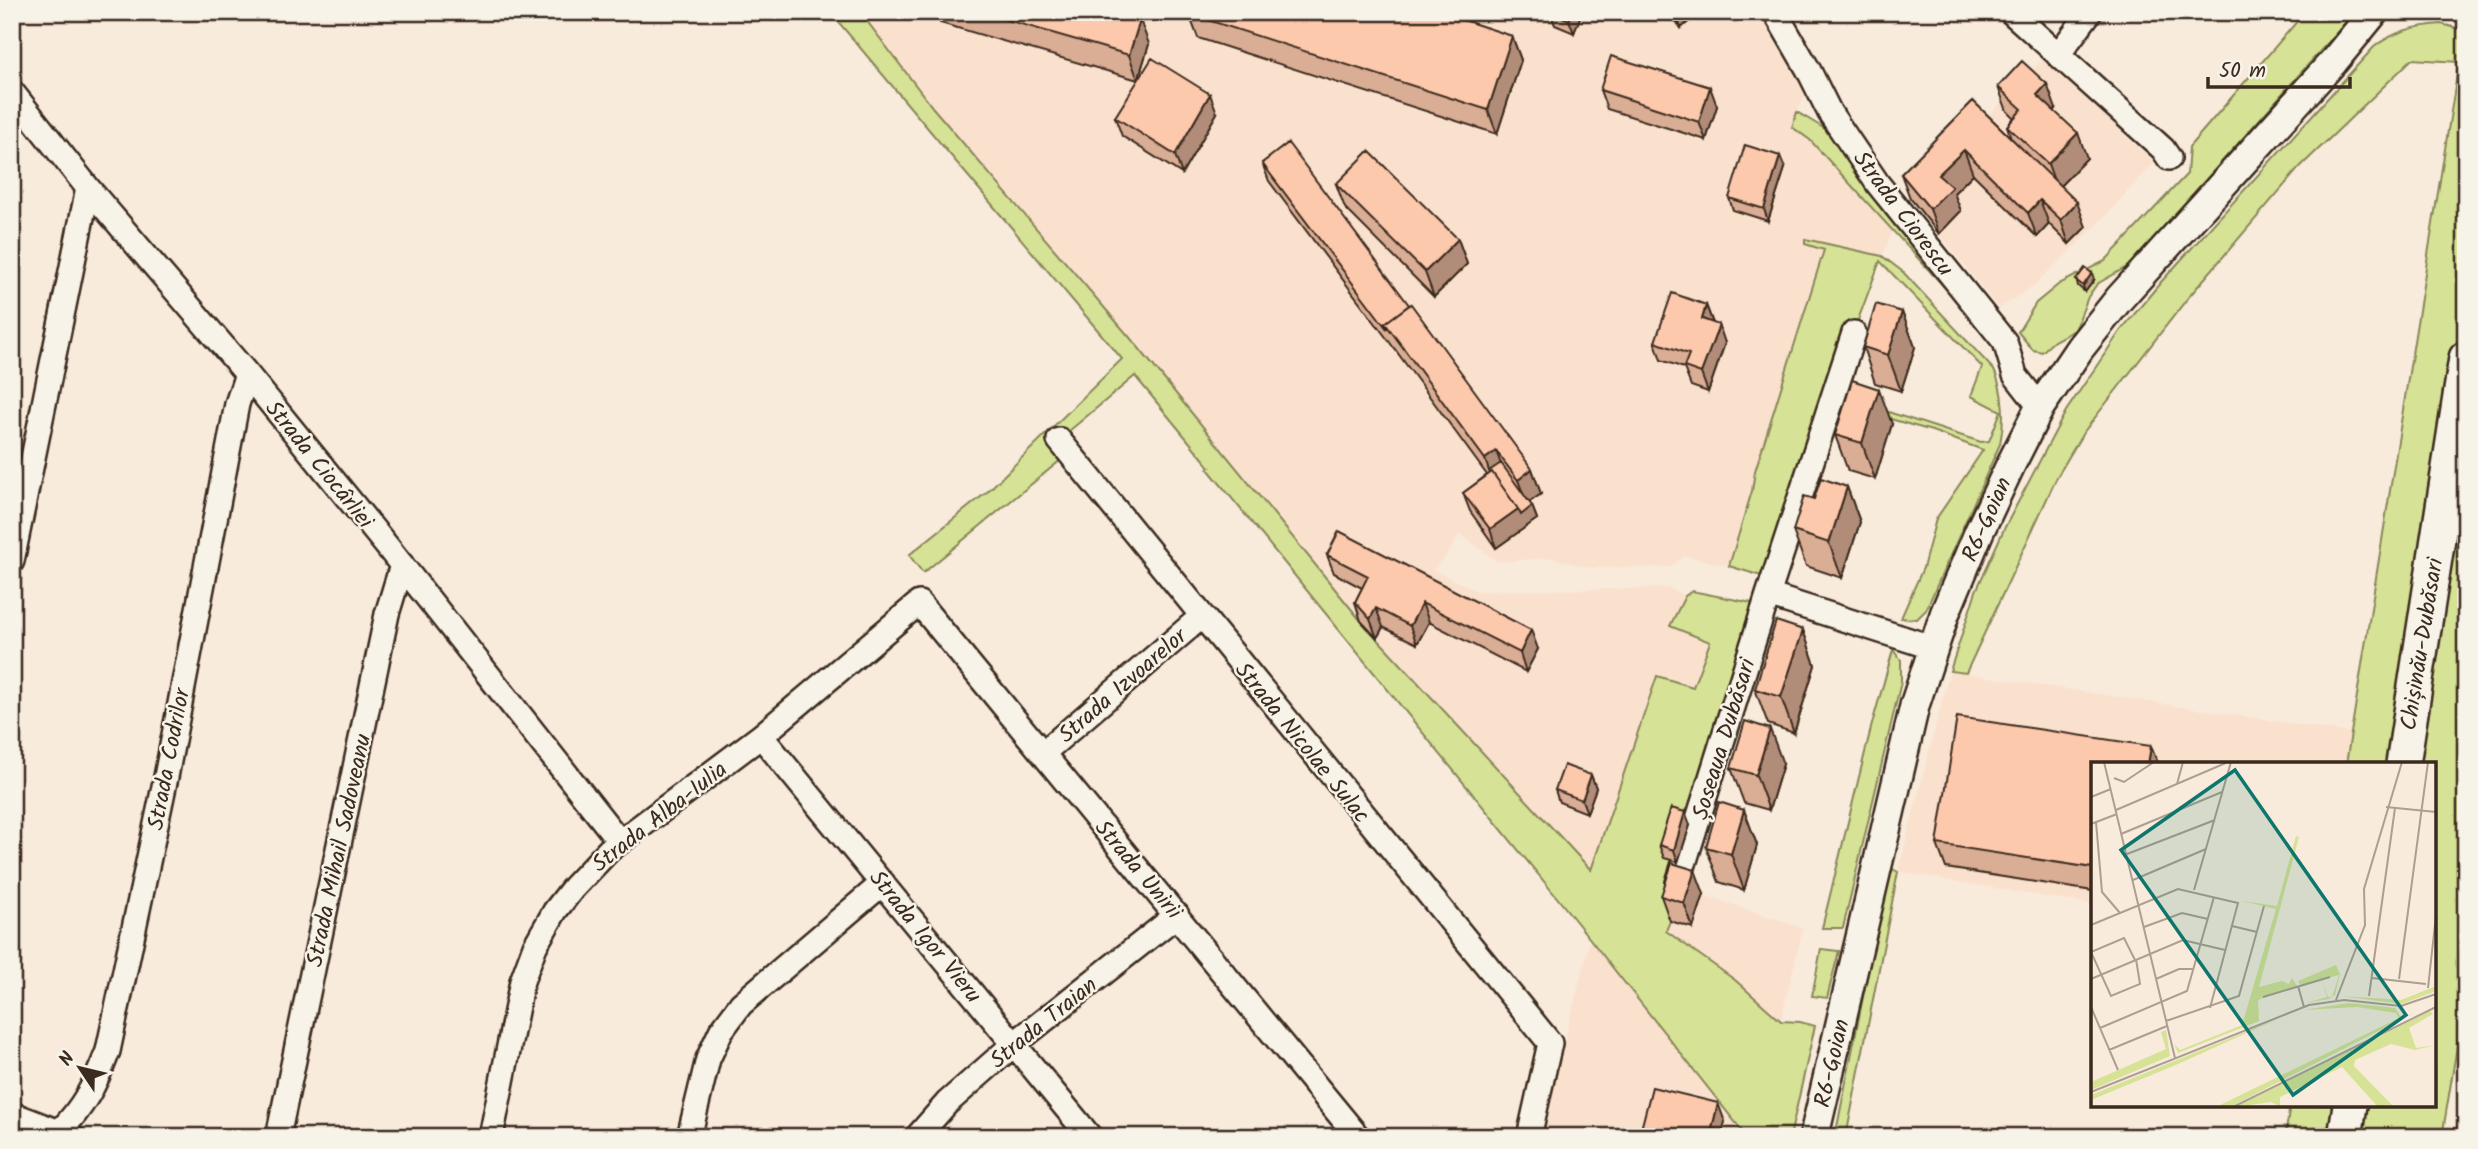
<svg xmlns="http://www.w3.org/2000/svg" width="2478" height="1149" viewBox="0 0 2478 1149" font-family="Kalam,sans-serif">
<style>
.built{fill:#fae1ce}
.green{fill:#d6e295;stroke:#88865a;stroke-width:2}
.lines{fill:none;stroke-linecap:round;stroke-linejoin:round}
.minor-casing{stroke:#3b2a1e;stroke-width:28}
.major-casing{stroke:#3b2a1e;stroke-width:33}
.highway-casing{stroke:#3b2a1e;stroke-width:38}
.minor{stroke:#f7f3e8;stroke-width:23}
.major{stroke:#f7f3e8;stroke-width:28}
.highway{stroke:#f7f3e8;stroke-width:33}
.wall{fill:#daad95;stroke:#3b2a1e;stroke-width:2}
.shaded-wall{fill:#b18d79;stroke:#3b2a1e;stroke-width:2}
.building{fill:#fdc9ad;stroke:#3b2a1e;stroke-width:2}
.labels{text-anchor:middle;stroke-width:5;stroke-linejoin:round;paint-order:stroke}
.street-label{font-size:23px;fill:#3b2a1e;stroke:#f7f3e8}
.inset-road{fill:none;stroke:#ac9e90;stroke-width:2}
.view{fill:#0f766e;fill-opacity:0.15;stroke:#0f766e;stroke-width:3.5}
.inset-edge{fill:none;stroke:#3b2a1e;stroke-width:3.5}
</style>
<rect width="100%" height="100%" fill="#f8ebdc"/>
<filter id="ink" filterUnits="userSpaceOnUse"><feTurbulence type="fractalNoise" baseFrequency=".0143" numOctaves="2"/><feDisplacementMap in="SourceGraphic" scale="14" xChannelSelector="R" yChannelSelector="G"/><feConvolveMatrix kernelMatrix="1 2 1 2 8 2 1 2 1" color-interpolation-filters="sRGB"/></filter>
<g filter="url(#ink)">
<path class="built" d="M860,12H1764L1808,91L1797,112L1793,127L1809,140L1893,231L1880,261L1824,250L1755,471L1752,491L1729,566L1685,556L1670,567L1591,568L1552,558L1498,562L1460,534L1445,558L1433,570L1477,591L1669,588L1685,596L1670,626L1710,641L1693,688L1658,676L1592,870L1361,621L1149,360L933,108Z
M2043,59L2155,162L2091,231L2033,286L1999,309L1910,198Z
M1950,671L2351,733L2346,764H2093V905L1898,872Z
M1681,887L1803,928L1781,1021L1735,980L1666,931Z
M1590,940L1747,1137H1540Z"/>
<path class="green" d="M830,12H860L933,108L1138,347L1361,621L1591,870L1657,676L1693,687L1710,642L1670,626L1685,596L1692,591L1757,604L1670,921L1666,931L1735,980L1781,1021L1800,1022L1815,1026L1790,1137H1747L1559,900L1208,469L1210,467L1135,376L1051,446L1062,459L923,573L909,555L987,492L1122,359Z
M2305,12H2355L2130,265L2097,284L2088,297L2075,330L2054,341L2042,352L2033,350L2018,332L2036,303L2059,284L2105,261L2187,174L2189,147Z
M2441,24L2461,29L2466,33V300L2394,764H2346L2459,62L2412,59L2299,168L2187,299L2083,433L2057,477L1966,673L1950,671L1976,591L2004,529L2066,411L2121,330L2161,282L2374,47C2395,31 2415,26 2441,24Z
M1797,112L1830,132L1989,336L1810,140L1792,127Z
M1805,239L1882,256L1903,272L1994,370C2004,392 2005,420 2000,444L1926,610L1917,619L1901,618L1923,568L1936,519L1983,450L1932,431L1842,405L1845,398L1981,442L1989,441L2001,411L1971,396L1982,367L1880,261L1855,328L1844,326L1768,578L1729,566L1752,491L1755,471L1824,250L1805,244Z
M2466,424V992L2442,1137H2355L2360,1105H2434V764H2412Z
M1893,650L1901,660V682L1843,928H1822L1872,724Z
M1889,867L1898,872L1846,1137H1835Z
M1821,949L1839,951L1827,998L1812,996Z
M2290,1105H2341L2336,1137H2285Z"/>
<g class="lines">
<defs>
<path id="minor" d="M1775,12L1808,69L1830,113L1878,184L2005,342L2015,375L2040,407
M2011,12L2163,149L2169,158
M2058,55L2090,12
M12,92L88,188L247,374L386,545L620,842
M1059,440L1550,1043L1529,1137
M12,561L88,188
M1768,595L1934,648
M761,736L1090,1137
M1043,753L1201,617
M1678,883L1768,595L1854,333
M12,1114L72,1137
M59,1132C83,1108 96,1083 108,1051L166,777L237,404L247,374
M278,1137L387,614L402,565
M491,1137L522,981L535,946L555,911L573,888L609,850L761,736L919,603L1358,1137
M689,1137L708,1059L721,1031L741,1004L883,883
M917,1137L947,1103L1014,1044L1177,915"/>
<path id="major" d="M1814,1137L1915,704L1945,613L1979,532L2010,466L2040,407L2080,348L2119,299L2334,61L2374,12"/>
<path id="highway" d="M2403,764L2466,358
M2345,1137L2350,1105"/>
</defs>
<use href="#minor" class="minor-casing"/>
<use href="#major" class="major-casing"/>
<use href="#highway" class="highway-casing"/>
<use href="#minor" class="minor"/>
<use href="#major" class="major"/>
<use href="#highway" class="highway"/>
</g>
<path class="wall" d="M936,12H1114L1149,44L1138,80L940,23Z
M1550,12H1582L1574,33L1555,25Z
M1668,12H1700L1681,28Z
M1189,14L1512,36L1521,60L1497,134L1198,38Z
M1998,87L2056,109L2054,111L2087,158L2060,186L2086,227L2069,244L2049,224L2037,237L1973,174L1954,193L1961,211L1939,234L1910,198L1901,174L1973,101L2011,138L2007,126L2014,118L2007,111Z
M1600,90L1717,106L1706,140L1607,109Z
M1217,113L1182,174L1122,136L1115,117Z
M1262,163L1532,469L1541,494L1529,502L1532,506L1537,519L1496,548L1470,511L1463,493L1487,475L1394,348L1269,181Z
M1785,168L1768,221L1733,210L1729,198Z
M1336,184L1458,239L1467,264L1434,297L1345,208Z
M2076,280H2094L2085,292L2078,286Z
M1706,305L1713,323L1725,343L1708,392L1691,386L1684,368L1661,360L1655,342Z
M1902,312L1915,347L1901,391L1875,383L1863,347Z
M1892,424L1875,479L1848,471L1835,435Z
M1847,487L1860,522L1842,578L1806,566L1793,531L1814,499Z
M1327,555L1538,649L1526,672L1429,622L1417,644L1383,627L1377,638L1361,621L1355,602L1362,588L1334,573Z
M1803,630L1815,665L1794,733L1768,724L1755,689Z
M1783,764L1769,810L1744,803L1731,768Z
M2093,764V891L1946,868L1937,844Z
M1591,775L1596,788L1587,813L1559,802L1555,790Z
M1744,810L1757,845L1744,890L1719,882L1706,847Z
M1685,812L1690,825L1678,862L1664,858L1659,845Z
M1704,894L1693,928L1670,921L1661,896Z"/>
<path class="shaded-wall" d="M1573,12H1582L1574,33L1569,20Z
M1675,12H1700L1681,28Z
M1140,20L1149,44L1138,80L1129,55Z
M1512,36L1521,60L1497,134L1488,110Z
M2047,84L2056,109L2046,119L2037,95Z
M1710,87L1717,106L1706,140L1699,122Z
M1210,94L1217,113L1182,174L1175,155Z
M2078,133L2087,158L2057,189L2048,164Z
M1964,150L1973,174L1954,193L1961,211L1939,234L1930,209L1938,175Z
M1780,156L1785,168L1768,221L1764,209Z
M2040,200L2049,224L2037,237L2028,213Z
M2077,202L2086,227L2069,244L2061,220Z
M1458,239L1467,264L1434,297L1425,272Z
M2092,273L2094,280L2085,292L2083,286Z
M1706,305L1713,324L1702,319Z
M1902,312L1915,347L1901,391L1888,355Z
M1719,325L1725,343L1708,392L1701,373Z
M1879,389L1892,424L1875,479L1862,443Z
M1496,451L1505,475L1489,471L1485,459Z
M1532,469L1541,494L1527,504L1518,480Z
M1847,487L1860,522L1842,578L1829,543Z
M1532,506L1537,519L1496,548L1490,529L1518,509Z
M1422,603L1429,622L1417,644L1410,626Z
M1376,608L1383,627L1377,638L1370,619Z
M1531,630L1538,649L1526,672L1520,653Z
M1803,630L1815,665L1794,733L1781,697Z
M1770,729L1783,764L1769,810L1756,775Z
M2151,746L2158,764H2148Z
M1591,775L1596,788L1587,813L1582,800Z
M1744,810L1757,845L1744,890L1731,854Z
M1685,812L1690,825L1678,862L1674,850Z
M1695,870L1704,894L1693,928L1684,903Z
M1718,1103L1725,1122L1721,1137H1710Z"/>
<path class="building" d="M979,12H1114L1140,20L1129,55Z
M1190,12H1439L1512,36L1488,110L1189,14Z
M1550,12H1573L1569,20Z
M1611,56L1710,87L1699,122L1600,90Z
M1152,58L1210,94L1175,155L1115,117Z
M2022,61L2047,84L2037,95L2078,133L2048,164L2007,126L2022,109L1998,87Z
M1973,101L2077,202L2061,220L2040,200L2028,213L1964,150L1938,175L1952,187L1930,209L1901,174Z
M1288,143L1409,305L1385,323L1387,329L1262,163Z
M1745,145L1780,156L1764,209L1729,198Z
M1369,151L1458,239L1425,272L1336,184Z
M2085,268L2092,273L2083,286L2076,280Z
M1672,293L1706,305L1702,319L1719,325L1701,373L1684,367L1689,354L1655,342Z
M1411,304L1532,469L1518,480L1496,451L1485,459L1385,323Z
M1876,304L1902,312L1888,355L1863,347Z
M1852,380L1879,389L1862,443L1835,435Z
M1501,463L1532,506L1521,515L1518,509L1492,472L1490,473L1489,471Z
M1492,472L1518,509L1490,529L1463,493Z
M1821,478L1847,487L1829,543L1793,531L1804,496L1814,499Z
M1339,531L1531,630L1520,653L1422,603L1410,626L1376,608L1370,619L1355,602L1368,576L1327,555Z
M1776,621L1803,630L1781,697L1755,689Z
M1957,717L2151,746L2148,764H2093V868L1937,844Z
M1745,721L1770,729L1756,775L1731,768Z
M1564,765L1591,775L1582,800L1555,790Z
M1719,802L1744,810L1731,854L1706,847Z
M1671,808L1685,812L1674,850L1659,845Z
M1672,863L1695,870L1684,903L1661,896Z
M1652,1087L1718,1103L1710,1137H1639Z"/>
</g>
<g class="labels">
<g class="street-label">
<text transform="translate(1904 213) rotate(53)" y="8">Strada Ciorescu</text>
<text transform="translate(320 464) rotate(51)" y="8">Strada Ciocârliei</text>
<text transform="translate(1986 519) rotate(-66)" y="8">R6-Goian</text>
<text transform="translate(2421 644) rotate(-81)" y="8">Chișinău-Dubăsari</text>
<text transform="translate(1122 685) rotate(-41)" y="8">Strada Izvoarelor</text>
<text transform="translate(1723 739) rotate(-73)" y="8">Șoseaua Dubăsari</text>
<text transform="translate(1303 742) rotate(51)" y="8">Strada Nicolae Sulac</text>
<text transform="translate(168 759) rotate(-79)" y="8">Strada Codrilor</text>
<text transform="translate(659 816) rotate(-38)" y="8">Strada Alba-Iulia</text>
<text transform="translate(338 850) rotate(-78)" y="8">Strada Mihail Sadoveanu</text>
<text transform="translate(1139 869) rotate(50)" y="8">Strada Unirii</text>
<text transform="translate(926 936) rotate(51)" y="8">Strada Igor Vieru</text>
<text transform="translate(1043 1022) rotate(-39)" y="8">Strada Traian</text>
<text transform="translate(1831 1063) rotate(-77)" y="8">R6-Goian</text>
</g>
</g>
<g transform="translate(2091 762)">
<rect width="345" height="345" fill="#f8ebdc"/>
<path d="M205,74L208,75L168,225L191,219L198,222L201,216L206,224L167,238L168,259L87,291L83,282L89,288L151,263L185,147L151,139L186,144ZM245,203L249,212L244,233L238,237L215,241L236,235L231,219L237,235H241L248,213L209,223L207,219ZM345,224V229L311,242L250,234L310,238ZM258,241L304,246L311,257L139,345H125L308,256L305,251L266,245L212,248ZM339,249L342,252L318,266L325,286L345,283L324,288L300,282L264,298L263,304L303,345H287L251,305L189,335V345L180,340L144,345ZM189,256L87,302L0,338V333ZM75,268L79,294L0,328V320L75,287L70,270Z" fill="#d6e295"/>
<path class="inset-road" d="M13,0L84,296M23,16L33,20L63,0M86,22L92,0M0,35L20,27M295,45L345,50M25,48L137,0M5,60L11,130L29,151M0,62L26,52M30,72L131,30M36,92L124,58M42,118L115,87M103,128L140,0M0,163L87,127L147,141L119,246M141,164L166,170M53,165L91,151L117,157M44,198L33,176L0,190L20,234L49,222L45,197M281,216L335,222M0,217L92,178L134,188M65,217L88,207H103M308,217L337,0M207,224L213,245M337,226L345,153M278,234L304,46M172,235L239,215M245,238L274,163L273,127L311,0M0,245L27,308M75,259L148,234L173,144M9,266L96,229L123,135M18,288L76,264M0,330L218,243L253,238L310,244L345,232M142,345L345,245"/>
<path class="view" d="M144,8L315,253L202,333L30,88Z"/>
<rect width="345" height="345" class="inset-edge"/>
</g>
<rect width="2478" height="1149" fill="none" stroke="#f7f3e8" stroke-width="42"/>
<rect x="21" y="21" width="2436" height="1107" fill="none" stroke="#3b2a1e" stroke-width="2.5" filter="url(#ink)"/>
<g transform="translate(80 1068) rotate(305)" stroke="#f7f3e8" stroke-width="5" paint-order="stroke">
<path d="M0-5L12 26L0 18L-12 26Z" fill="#3b2a1e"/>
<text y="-10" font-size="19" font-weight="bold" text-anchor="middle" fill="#3b2a1e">N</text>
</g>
<path d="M2208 77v10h142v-10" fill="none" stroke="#3b2a1e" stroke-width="3.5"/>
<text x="2219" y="77" font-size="21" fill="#3b2a1e" stroke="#f7f3e8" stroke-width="5" paint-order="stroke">50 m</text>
</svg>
